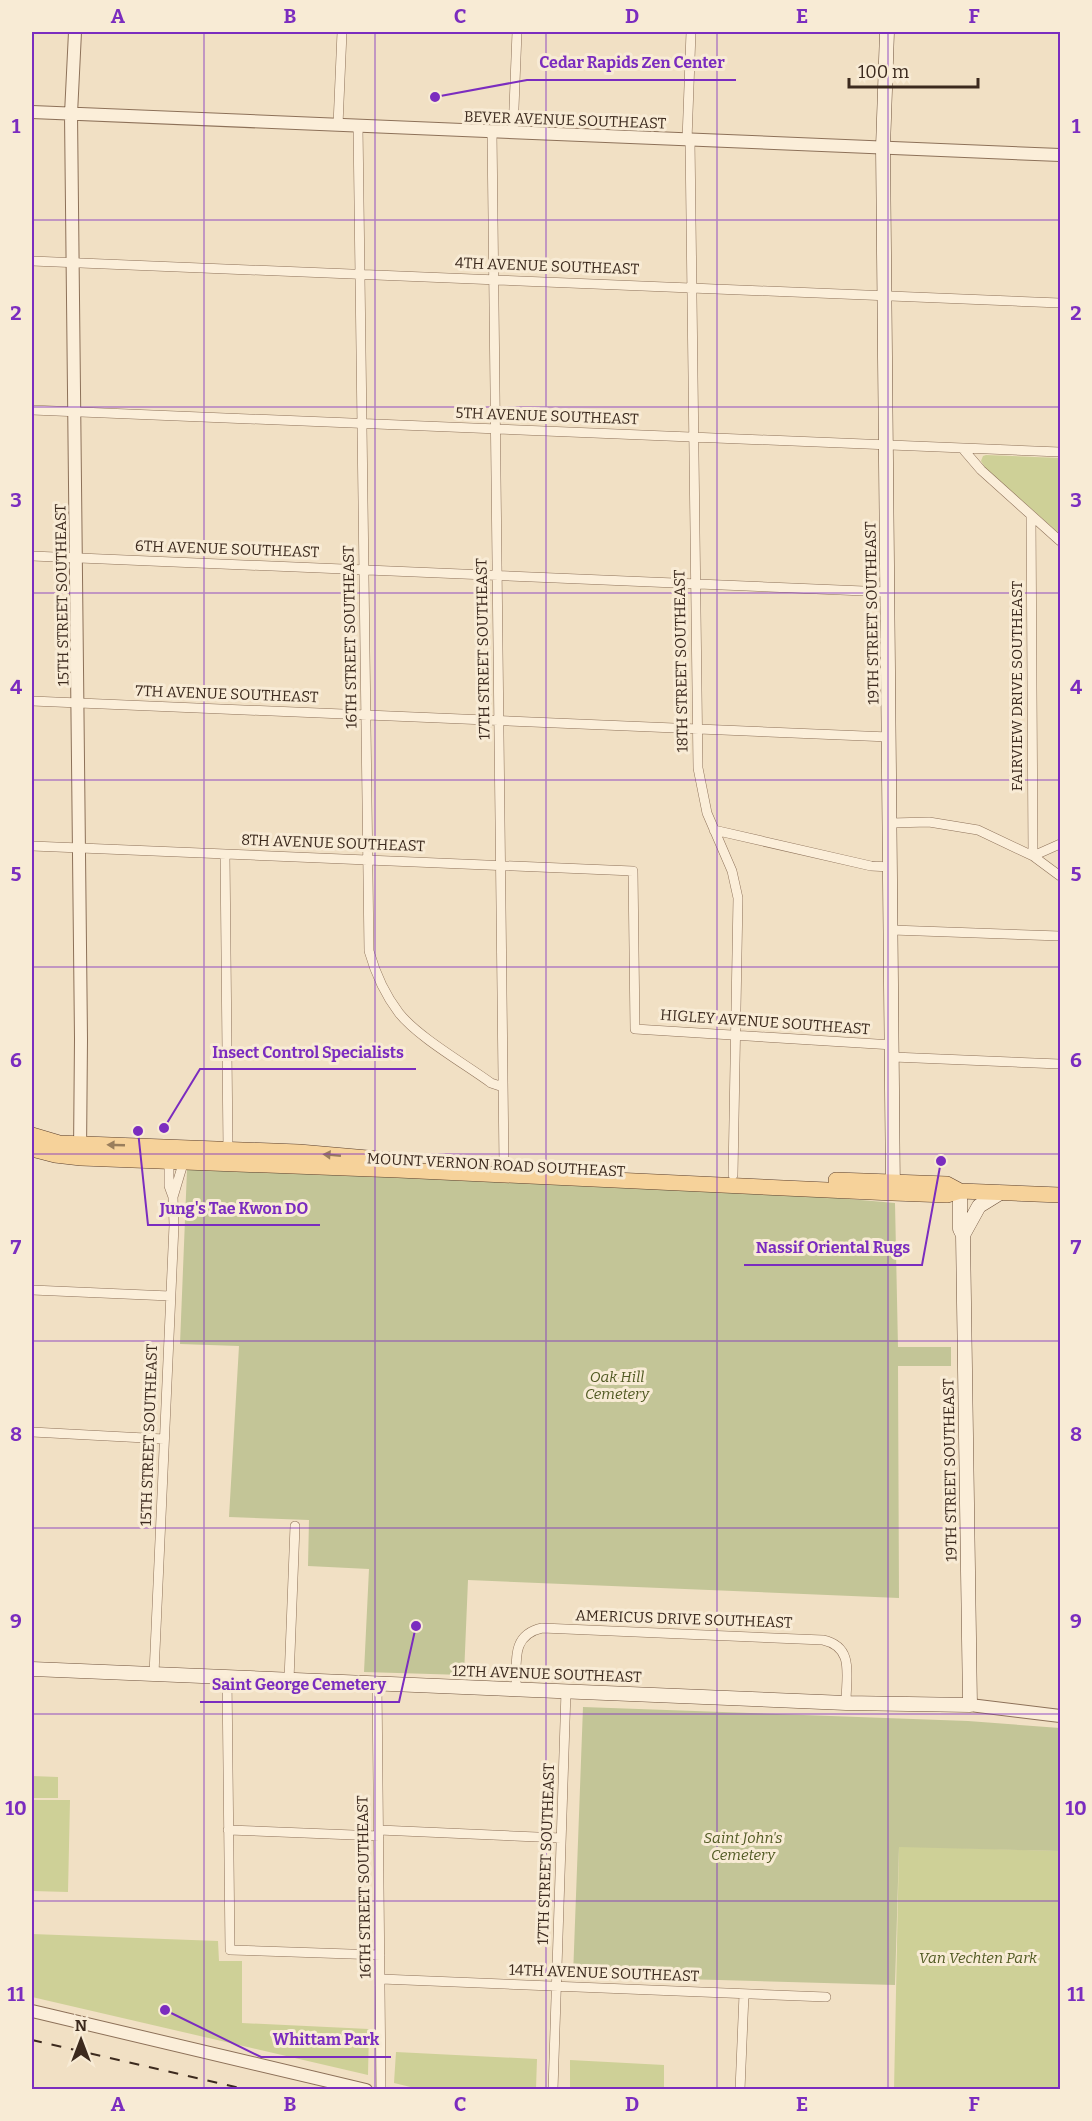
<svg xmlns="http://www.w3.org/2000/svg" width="1092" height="2121" viewBox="0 0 1092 2121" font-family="Bitter,serif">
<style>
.green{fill:#ced097}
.cemetery{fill:#c3c597}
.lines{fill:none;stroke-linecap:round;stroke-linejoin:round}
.minor-casing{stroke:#8d7159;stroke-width:10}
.tertiary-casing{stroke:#8d7159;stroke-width:14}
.secondary-casing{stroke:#6f523c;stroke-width:15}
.primary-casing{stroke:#5b3f2d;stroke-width:16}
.minor{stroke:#fbeed9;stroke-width:9}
.tertiary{stroke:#fbeed9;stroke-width:12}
.secondary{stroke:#fbeed9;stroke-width:14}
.primary{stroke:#f6d29a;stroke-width:15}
.rail{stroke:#3c2a1e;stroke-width:2;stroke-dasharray:10 10;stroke-linecap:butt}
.oneway{fill:#997e5c}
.grid{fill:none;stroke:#7b2cbf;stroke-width:1.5;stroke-opacity:0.55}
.labels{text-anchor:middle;stroke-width:6;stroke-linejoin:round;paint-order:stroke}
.street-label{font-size:15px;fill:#3c2a1e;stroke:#f8ebd5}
.park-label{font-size:15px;font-style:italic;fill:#515a23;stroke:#f8ebd5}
.leader{fill:none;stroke:#7b2cbf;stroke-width:2}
.callout-dot{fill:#7b2cbf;stroke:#f8ebd5;stroke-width:2}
.callout-label{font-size:16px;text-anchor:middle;font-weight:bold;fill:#7b2cbf;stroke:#f8ebd5;stroke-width:6;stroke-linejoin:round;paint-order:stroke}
.neatline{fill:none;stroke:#7b2cbf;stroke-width:2}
.grid-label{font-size:20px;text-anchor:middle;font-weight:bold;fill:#7b2cbf}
</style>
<rect width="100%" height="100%" fill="#f1e0c4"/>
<path class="green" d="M986,455L1060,458V534L986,469L981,461L983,456Z
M32,1776L58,1777V1798H32Z
M32,1800H70L68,1892L32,1891Z
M899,1846L1060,1851V2089L894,2090Z
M32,1934L218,1941L219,1961H242V2023L369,2029L368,2075L32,1997Z
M396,2052L537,2059L536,2089L423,2090L394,2083Z
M570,2060L664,2065V2089H570Z"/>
<path class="cemetery" d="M191,1167L781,1193L895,1203L898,1347H951V1366H898L899,1598L468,1580L464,1675L364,1672L369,1569L308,1566L309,1520L229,1517L239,1346L180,1344L187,1170Z
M583,1707L968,1721L1060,1728V1851L899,1847L895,1985L573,1976Z"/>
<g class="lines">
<defs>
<path id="minor" d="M338,125L342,32
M358,126L369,951C375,972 386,996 399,1013C418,1037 465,1064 491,1083L503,1087
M492,132L504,1165
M513,133L517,32
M687,140L691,32
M690,140L698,768L707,813L732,871L738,898L733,1175
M32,261L1060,303
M32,410L1060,452
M963,449L981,470L1060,541
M1031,515L1033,856L1060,844
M32,556L888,592
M32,701L889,737
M891,823L929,822L978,830L1033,856L1060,876
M714,830L871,866L891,867
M32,846L633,871L635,1029L893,1045
M225,854L228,1149
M892,930L1060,936
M893,1057L1060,1064
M169,1162V1186L173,1197
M32,1290L170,1296
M32,1432L164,1439
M154,1674L174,1225L173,1197L182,1167L186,1162
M227,1677L230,1950L380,1955
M289,1680L295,1526
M377,1683L381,2090
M516,1689C517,1663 510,1635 542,1628L823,1640C855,1647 846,1676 846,1703
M228,1830L379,1836
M379,1830L561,1838
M381,1979L826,1997
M553,2090L566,1691
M740,2090L744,1994"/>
<path id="tertiary" d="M75,32L71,114L81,1039L80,1152
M32,112L1060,155
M970,1705L1060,1716
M32,2011L366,2090"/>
<path id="secondary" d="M887,32L883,147L893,1193
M960,1191V1229L963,1235
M32,1669L846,1703L970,1705L963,1235L979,1206L1000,1193"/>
<path id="primary" d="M32,1135L59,1143L299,1152L402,1161
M32,1149L55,1155L81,1158L398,1170L893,1193L947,1195L960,1191L1060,1195
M836,1180L947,1184L960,1191"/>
</defs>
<use href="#minor" class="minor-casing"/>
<use href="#tertiary" class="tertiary-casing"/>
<use href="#secondary" class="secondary-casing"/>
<use href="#primary" class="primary-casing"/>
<use href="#minor" class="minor"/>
<use href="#tertiary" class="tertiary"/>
<use href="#secondary" class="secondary"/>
<use href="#primary" class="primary"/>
<path class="rail" d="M32,2040L249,2090"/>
</g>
<defs><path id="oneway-solid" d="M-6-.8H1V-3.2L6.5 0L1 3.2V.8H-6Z" transform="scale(1.5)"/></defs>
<g class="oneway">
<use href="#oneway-solid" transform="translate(116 1145) rotate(-178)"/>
<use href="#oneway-solid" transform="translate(332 1155) rotate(-175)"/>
</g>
<path class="grid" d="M204,32V2090M375,32V2090M546,32V2090M717,32V2090M888,32V2090M32,220H1060M32,407H1060M32,593H1060M32,780H1060M32,967H1060M32,1154H1060M32,1341H1060M32,1528H1060M32,1714H1060M32,1901H1060"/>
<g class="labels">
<g class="street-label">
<text transform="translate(565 120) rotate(2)" y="5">BEVER AVENUE SOUTHEAST</text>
<text transform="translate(547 266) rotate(2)" y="5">4TH AVENUE SOUTHEAST</text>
<text transform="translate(547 416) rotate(2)" y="5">5TH AVENUE SOUTHEAST</text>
<text transform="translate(227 549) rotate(2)" y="5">6TH AVENUE SOUTHEAST</text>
<text transform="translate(62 595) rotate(-91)" y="5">15TH STREET SOUTHEAST</text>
<text transform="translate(872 613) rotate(-91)" y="5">19TH STREET SOUTHEAST</text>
<text transform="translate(350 637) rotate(-91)" y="5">16TH STREET SOUTHEAST</text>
<text transform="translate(483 649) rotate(-91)" y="5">17TH STREET SOUTHEAST</text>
<text transform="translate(681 661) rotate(-91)" y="5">18TH STREET SOUTHEAST</text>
<text transform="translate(1017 686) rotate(-90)" y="5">FAIRVIEW DRIVE SOUTHEAST</text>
<text transform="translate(227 694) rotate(2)" y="5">7TH AVENUE SOUTHEAST</text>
<text transform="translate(333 843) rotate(2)" y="5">8TH AVENUE SOUTHEAST</text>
<text transform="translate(765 1022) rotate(4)" y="5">HIGLEY AVENUE SOUTHEAST</text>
<text transform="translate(496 1165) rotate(3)" y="5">MOUNT VERNON ROAD SOUTHEAST</text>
<text transform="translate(149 1435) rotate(-88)" y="5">15TH STREET SOUTHEAST</text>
<text transform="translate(950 1470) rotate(-91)" y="5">19TH STREET SOUTHEAST</text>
<text transform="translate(684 1619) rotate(2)" y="5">AMERICUS DRIVE SOUTHEAST</text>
<text transform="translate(547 1674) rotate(2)" y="5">12TH AVENUE SOUTHEAST</text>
<text transform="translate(546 1854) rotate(-88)" y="5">17TH STREET SOUTHEAST</text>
<text transform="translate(364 1887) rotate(-91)" y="5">16TH STREET SOUTHEAST</text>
<text transform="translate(604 1973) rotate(2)" y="5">14TH AVENUE SOUTHEAST</text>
</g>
<g class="park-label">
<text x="617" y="1382">Oak Hill<tspan x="617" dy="17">Cemetery</tspan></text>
<text x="743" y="1843">Saint John's<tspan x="743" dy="17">Cemetery</tspan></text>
<text x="978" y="1963">Van Vechten Park</text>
</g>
</g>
<path class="leader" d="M435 97L527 80H736M164 1128L200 1069H416M138 1131L148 1225H320M941 1161L922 1265H744M416 1626L399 1702H200M165 2010L261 2057H391"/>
<g class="callout-dot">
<circle cx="435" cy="97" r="6"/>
<circle cx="164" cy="1128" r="6"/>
<circle cx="138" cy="1131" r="6"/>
<circle cx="941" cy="1161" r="6"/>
<circle cx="416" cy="1626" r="6"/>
<circle cx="165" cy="2010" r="6"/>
</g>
<g class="callout-label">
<text x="632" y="68">Cedar Rapids Zen Center</text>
<text x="308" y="1058">Insect Control Specialists</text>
<text x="234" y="1214">Jung's Tae Kwon DO</text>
<text x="833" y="1253">Nassif Oriental Rugs</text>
<text x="299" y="1690">Saint George Cemetery</text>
<text x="326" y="2045">Whittam Park</text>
</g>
<rect width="1092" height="2121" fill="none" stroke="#f8ebd5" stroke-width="66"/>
<g transform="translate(81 2040)" stroke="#f8ebd5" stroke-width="4.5" paint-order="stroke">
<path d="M0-4.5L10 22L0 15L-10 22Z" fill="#3c2a1e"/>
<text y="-9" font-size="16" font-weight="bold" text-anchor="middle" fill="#3c2a1e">N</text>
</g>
<path d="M849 78v9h129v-9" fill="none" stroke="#3c2a1e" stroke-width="3"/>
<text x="858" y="78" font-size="18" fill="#3c2a1e" stroke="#f8ebd5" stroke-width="4.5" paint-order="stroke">100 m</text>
<rect x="33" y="33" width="1026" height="2055" class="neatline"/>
<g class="grid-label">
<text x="118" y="23">A</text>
<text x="290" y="23">B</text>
<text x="460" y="23">C</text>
<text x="632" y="23">D</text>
<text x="802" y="23">E</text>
<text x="974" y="23">F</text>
<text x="16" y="133">1</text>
<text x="1076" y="133">1</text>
<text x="16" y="320">2</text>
<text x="1076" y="320">2</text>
<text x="16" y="507">3</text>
<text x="1076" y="507">3</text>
<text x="16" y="694">4</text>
<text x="1076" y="694">4</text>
<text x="16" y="881">5</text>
<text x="1076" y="881">5</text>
<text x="16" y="1067">6</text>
<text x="1076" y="1067">6</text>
<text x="16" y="1254">7</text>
<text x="1076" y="1254">7</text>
<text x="16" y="1441">8</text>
<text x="1076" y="1441">8</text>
<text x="16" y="1628">9</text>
<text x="1076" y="1628">9</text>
<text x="16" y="1815">10</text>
<text x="1076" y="1815">10</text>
<text x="16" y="2001">11</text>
<text x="1076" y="2001">11</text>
<text x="118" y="2111">A</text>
<text x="290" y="2111">B</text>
<text x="460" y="2111">C</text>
<text x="632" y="2111">D</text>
<text x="802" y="2111">E</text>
<text x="974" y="2111">F</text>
</g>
</svg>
